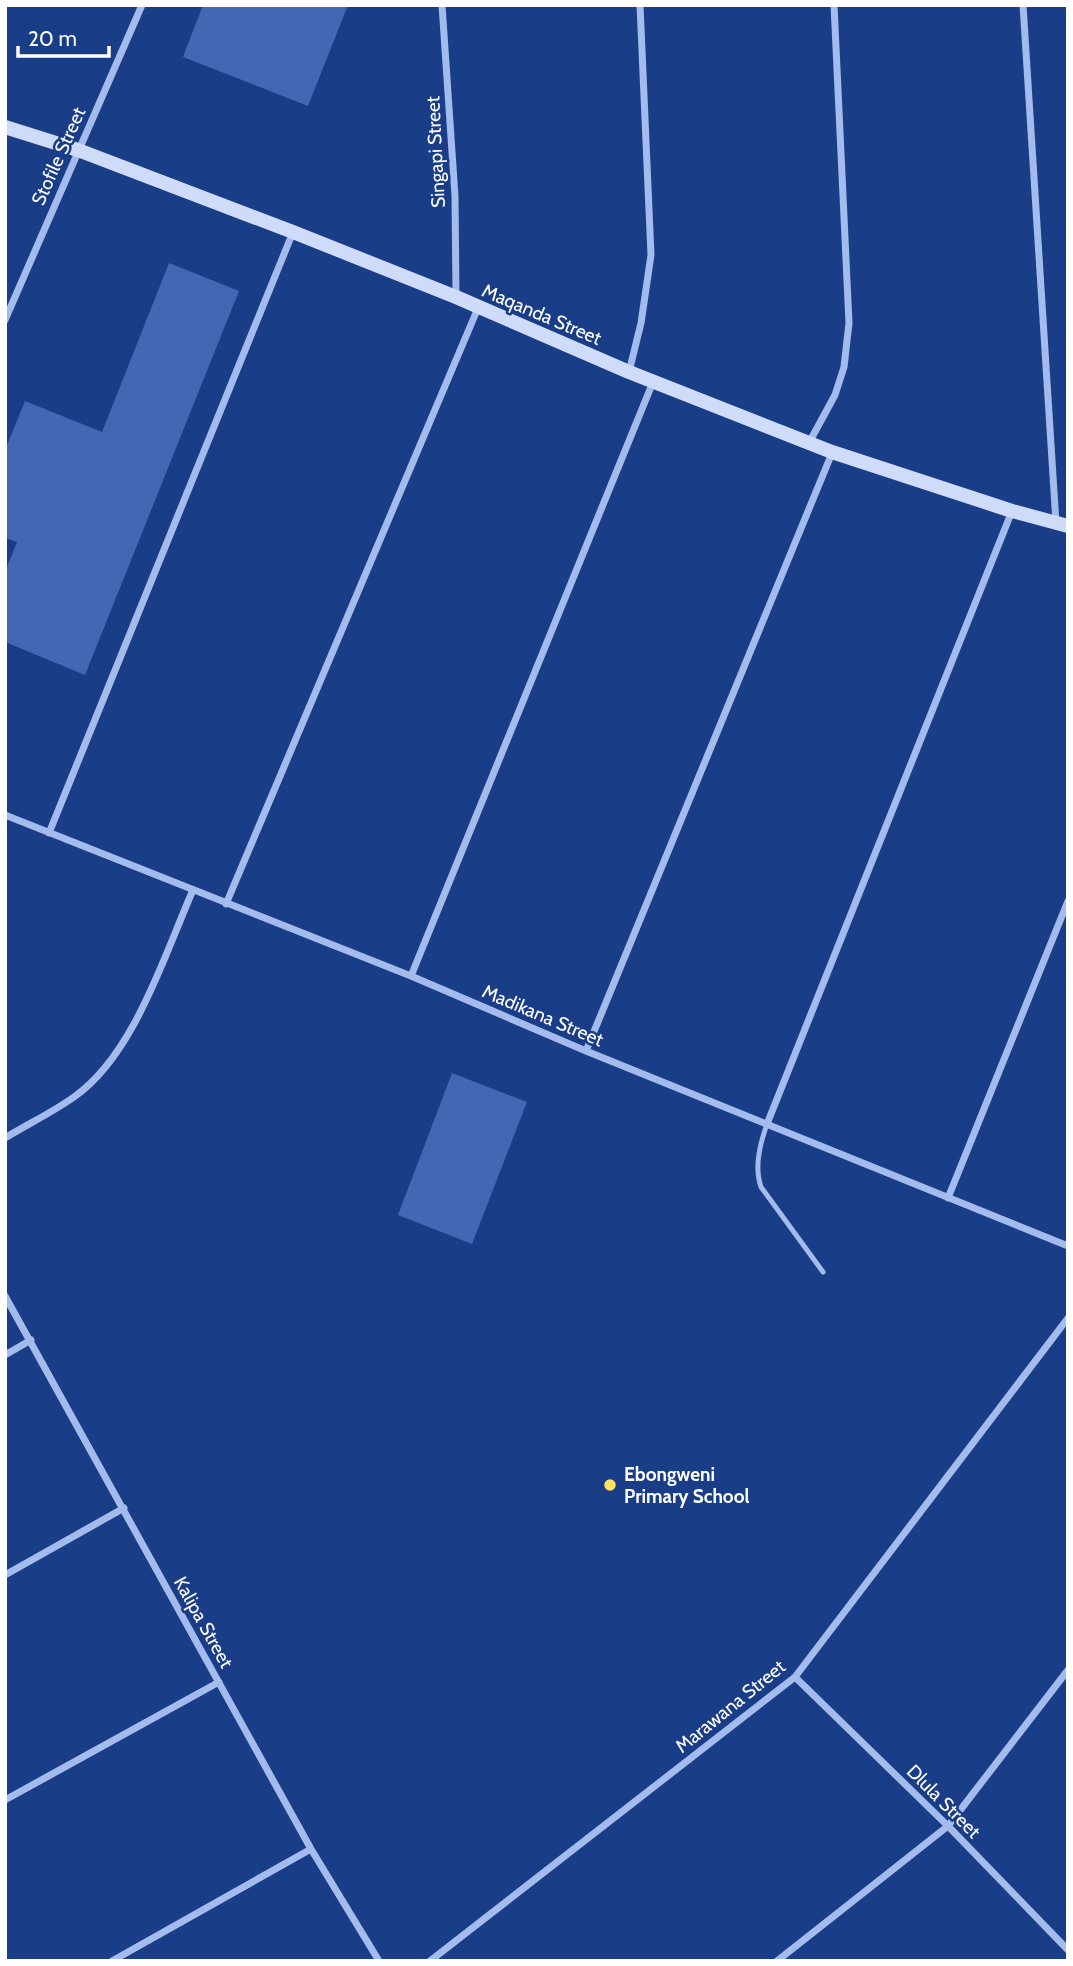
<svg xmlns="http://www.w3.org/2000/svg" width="1073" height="1966" viewBox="0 0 1073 1966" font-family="Cabin,sans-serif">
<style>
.building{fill:#4367b2}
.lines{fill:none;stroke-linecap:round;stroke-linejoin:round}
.lane{stroke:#a3bbed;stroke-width:5}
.street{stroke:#a3bbed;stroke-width:7}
.secondary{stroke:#cfdcf9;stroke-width:14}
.poi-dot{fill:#ffe45f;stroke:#1a3d88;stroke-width:2.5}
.labels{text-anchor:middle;stroke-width:5;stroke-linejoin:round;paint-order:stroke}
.street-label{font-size:19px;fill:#fff;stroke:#1a3d88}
.poi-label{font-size:19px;font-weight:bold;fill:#fff;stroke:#1a3d88;text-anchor:start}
</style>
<rect width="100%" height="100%" fill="#1a3d88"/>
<path class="building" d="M203,5H348L308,106L183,57Z
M169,263L239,291L85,675L5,642V572L17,542L5,538V450L25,401L102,432Z
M452,1073L527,1102L472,1244L398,1215Z"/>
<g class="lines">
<path class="lane" d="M767,1124C760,1144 754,1167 761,1187L823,1272"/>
<path class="street" d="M442,5L455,196L456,296
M1023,5L1056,523
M5,320L142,5
M629,372L641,323L651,255L640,5
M810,441L835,395L844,367L849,323L834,5
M5,815L411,976L586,1051L1068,1246
M49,833L293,232
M226,904L478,308
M411,976L653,382
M586,1051L832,453
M767,1124L1012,511
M5,1138C28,1124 53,1112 74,1097C134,1055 164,956 193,890
M948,1198L1068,901
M5,1296L311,1849L379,1961
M5,1355L31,1340
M5,1575L124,1508
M795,1677L948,1826L1068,1950
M5,1800L219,1682
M112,1961L311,1849
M430,1961L795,1677L1068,1318
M777,1961L948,1826L1068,1670"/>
<path class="secondary" d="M5,127L78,150L293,232L456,297L629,372L832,452L1012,511L1068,526"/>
</g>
<circle class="poi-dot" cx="610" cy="1485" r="7"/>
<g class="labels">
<g class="street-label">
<text transform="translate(435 152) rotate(-93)" y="7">Singapi Street</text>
<text transform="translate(58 156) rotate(-66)" y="7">Stofile Street</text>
<text transform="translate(542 314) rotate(23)" y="7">Maqanda Street</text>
<text transform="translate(543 1015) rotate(23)" y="7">Madikana Street</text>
<text transform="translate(204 1622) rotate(61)" y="7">Kalipa Street</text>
<text transform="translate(730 1706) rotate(-39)" y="7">Marawana Street</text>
<text transform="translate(944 1801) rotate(45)" y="7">Dlula Street</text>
</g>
<g class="poi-label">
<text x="624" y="1481">Ebongweni<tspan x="624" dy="22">Primary School</tspan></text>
</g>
</g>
<rect width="1073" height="1966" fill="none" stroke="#ffffff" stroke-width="14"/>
<path d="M18 46v10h91v-10" fill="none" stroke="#ffffff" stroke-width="3.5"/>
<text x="28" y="46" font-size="21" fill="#ffffff" stroke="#1a3d88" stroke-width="5" paint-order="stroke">20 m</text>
</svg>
